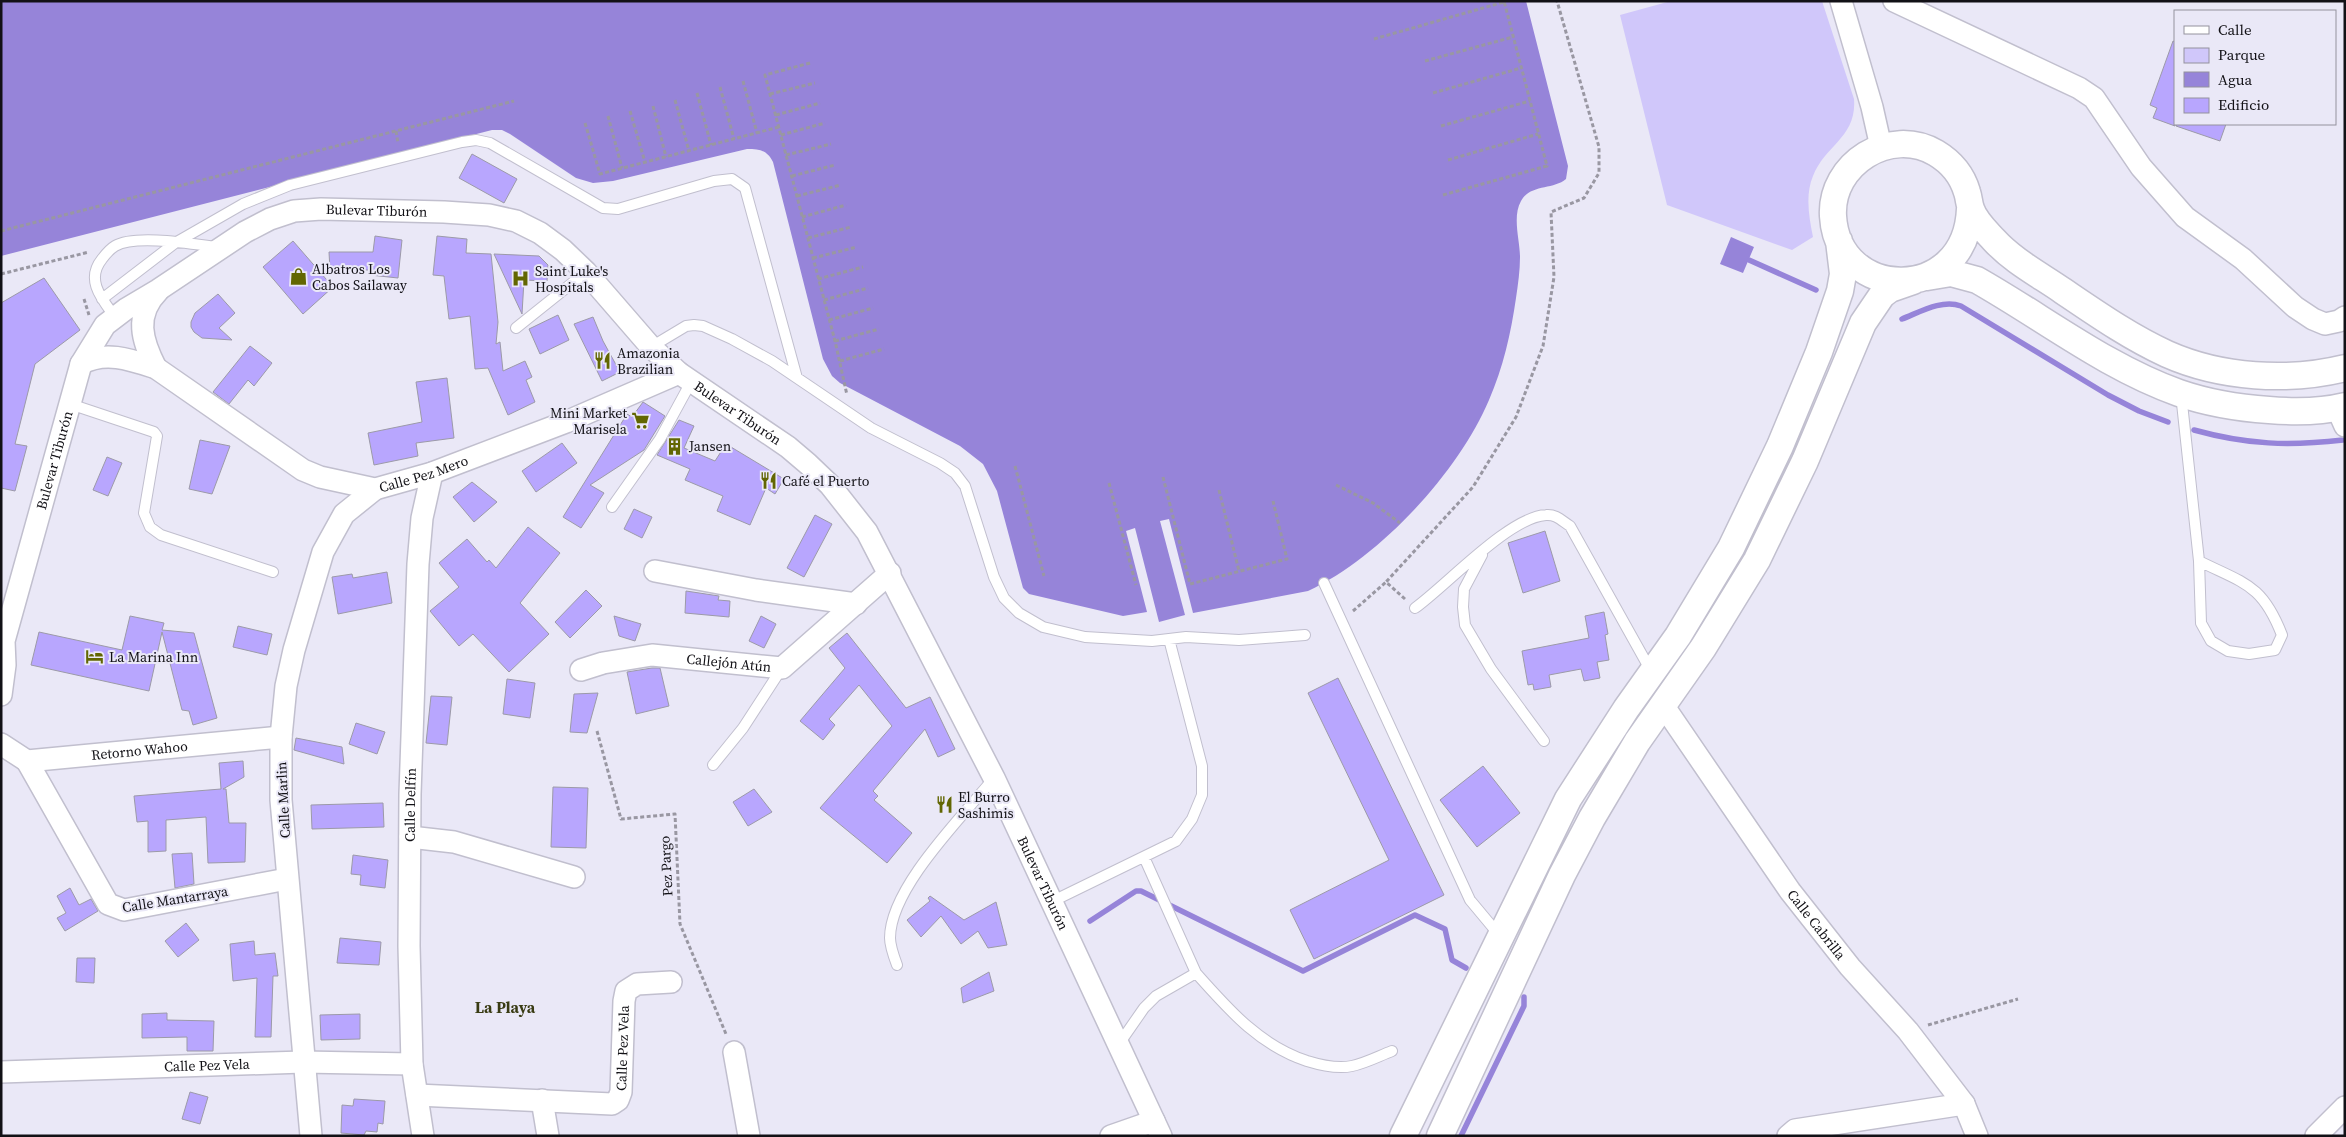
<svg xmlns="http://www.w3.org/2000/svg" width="2346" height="1137" viewBox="0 0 2346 1137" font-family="'Source Serif 4',serif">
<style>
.green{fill:#d0c7fa}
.water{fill:#9684d9}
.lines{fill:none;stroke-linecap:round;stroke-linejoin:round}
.stream{stroke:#9684d9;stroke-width:5.5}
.building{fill:#b8a6fe;stroke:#9c9aa8}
.service-casing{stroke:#c1bfce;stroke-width:12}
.minor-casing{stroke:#c1bfce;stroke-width:24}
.tertiary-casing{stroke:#c1bfce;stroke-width:29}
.path{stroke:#9997a2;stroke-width:3;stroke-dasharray:4 2.5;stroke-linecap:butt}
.service{stroke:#fff;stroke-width:10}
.minor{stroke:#fff;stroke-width:21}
.tertiary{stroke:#fff;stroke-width:26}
.labels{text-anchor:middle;stroke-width:4;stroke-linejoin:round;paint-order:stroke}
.street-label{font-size:14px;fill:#121116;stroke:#eae8f7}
.poi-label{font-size:14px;fill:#121116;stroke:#eae8f7;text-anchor:start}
.quarter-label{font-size:16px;font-weight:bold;fill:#393b13;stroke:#eae8f7}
</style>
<rect width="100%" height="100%" fill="#eae8f7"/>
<path class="green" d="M1671,1H1822L1854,99C1857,137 1825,145 1813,176C1805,195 1809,217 1813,237L1792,250L1667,205L1620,15Z"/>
<path class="water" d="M1,1H1526L1568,166L1566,179C1553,190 1530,184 1521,201C1512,217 1520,240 1520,257C1520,271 1518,284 1516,298C1511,333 1503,368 1489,400C1458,473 1379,558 1308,591L1193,613L1169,519L1160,521L1185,615L1159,622L1135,528L1126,531L1147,612L1123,616L1029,594L1023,588L997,491L983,464L960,446L840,383L832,376L823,359L773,162C767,150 760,149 747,149L613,181L593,183L576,178L510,134L502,130H492L1,256Z
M1731,237L1754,247L1743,273L1720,264Z"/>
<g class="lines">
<path class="stream" d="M1749,260L1816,290
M1902,319C1920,312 1942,299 1961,306L2108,395L2139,411L2168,422
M2194,430C2248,445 2289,446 2343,440
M1090,921L1136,891H1141L1303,971L1415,915L1445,929L1452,960L1466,968
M1461,1136L1524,1006V997"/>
</g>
<path class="building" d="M2173,41L2175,42V126L2153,118L2157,108L2150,105Z
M2177,124H2226L2220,141L2176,126Z
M472,154L517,179L504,203L459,178Z
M375,236L402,240L398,278L370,275V270H330L329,252H373Z
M437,236L467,239L466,253L491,254L498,322L496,344L500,342L503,371L525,361L532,377L526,380L535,402L508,415L488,368L475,369L470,316L449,319L444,276L433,275Z
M293,241L333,287L303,314L263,267Z
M494,254L539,256L548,265L547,281L524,280L522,314Z
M44,278L80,330L35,364L15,444L27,446L15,491L1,488V303Z
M218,294L235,313L219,328L232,340L202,338L194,332L191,327V322L195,313Z
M558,315L569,340L540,354L529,329Z
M593,317L603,341L620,372L602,381L574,324Z
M250,346L272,363L254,386L248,380L229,404L213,392Z
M447,378L454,438L416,443L418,456L374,465L368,433L422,422L416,382Z
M643,402L665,416L644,450L590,485L604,493L581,528L563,517L627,414L632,417Z
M679,420L694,426L684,448L715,461L726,444L784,479L775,494L766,488L750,525L717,511L723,496L685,480L690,469L657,455Z
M200,440L230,446L212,494L189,489Z
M562,443L577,463L536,492L522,471Z
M107,457L122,463L108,496L93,490Z
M472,482L497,502L474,522L453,497Z
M634,509L652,517L642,538L624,529Z
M815,515L832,524L804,577L787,568Z
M528,527L560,553L520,603L549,634L509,672L473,634L459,646L430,611L459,587L439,563L467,539L487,562L489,560L496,568Z
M1545,531L1560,581L1523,593L1508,543Z
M387,572L392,603L338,614L332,577L352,574L353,578Z
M586,590L602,606L570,638L555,622Z
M686,591L719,596L718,600L730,601L729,617L685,613Z
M1604,612L1608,634L1605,635L1609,660L1597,662L1600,678L1584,681L1581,669L1549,675L1551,687L1534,690L1533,684L1528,685L1522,651L1589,638L1585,616Z
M130,616L164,623L162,630L194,633L217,718L193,725L189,711L182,710L162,632L149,691L31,665L39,632L122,650Z
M614,616L641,624L635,641L619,636Z
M761,616L776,624L764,648L749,641Z
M238,626L272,634L267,655L233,647Z
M847,633L906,708L930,697L955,749L938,757L925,729L873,791L878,796L874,800L912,833L887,863L820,808L892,726L859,685L829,719L835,725L823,740L800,721L845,668L829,648Z
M652,668H660L669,706L636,714L627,672Z
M1338,678L1444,895L1314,959L1290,910L1389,860L1308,693Z
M507,679L535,683L530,718L503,714Z
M598,693L587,733L570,732L574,694Z
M431,696L452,697L447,745L426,743Z
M356,723L385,732L377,754L349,744Z
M296,738L342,747L344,764L294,750Z
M243,761L244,777L223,789H226L229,823H246L245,862L208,863L206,817L166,820V851L148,852V821L137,822L134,796L221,789L219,763Z
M1483,766L1520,813L1477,847L1440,800Z
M553,787L588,788L586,848L551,847Z
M754,789L772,812L748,826L733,802Z
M383,803L384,827L312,829L311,805Z
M192,853L194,884L175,888L172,854Z
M353,855L388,860L385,888L360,885L361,875L351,874Z
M70,888L79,905L91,899L98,911L65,931L57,918L66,913L57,896Z
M930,896L964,920L996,902L1007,945L988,948L978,931L961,944L941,916L921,937L907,920L930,901L928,898Z
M186,923L199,940L178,957L165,941Z
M340,938L381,942L379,965L337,963Z
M254,941L255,955L275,953L278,976H273L271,1037H255L257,978L233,981L230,944Z
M77,958H95L94,983L76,982Z
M989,972L994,991L963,1003L961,988Z
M167,1013V1020L214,1021L213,1051H187V1037L142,1038V1014Z
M360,1014V1039L321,1040L320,1015Z
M190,1092L208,1097L200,1124L182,1119Z
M354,1099L385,1101L383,1124L378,1123L377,1132L366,1131L364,1135L341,1133L342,1105L353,1106Z"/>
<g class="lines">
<defs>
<path id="service" d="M102,299L175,243L243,204L290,185L462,142L476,140L490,143L603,208L618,209L714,181L732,179L745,188L797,378
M115,317C102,299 85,280 102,259C105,255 110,249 115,246C135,234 193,244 217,247
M516,328L586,272
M651,347L686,326L694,325L703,326L732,339L772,361L871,428L940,463L955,473L965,486L994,577L1004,598L1019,613L1043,627L1085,637L1152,641L1186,637L1239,640L1305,635
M2181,394L2199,561L2201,623L2211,641L2228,651L2249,654L2275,650L2282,635C2262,584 2245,584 2199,561
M70,404L154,432L157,436L155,448L144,513L150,527L161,535L273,572
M612,507L660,439L691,382
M1482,555L1464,589L1463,607L1465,625L1491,669L1544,741
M1324,583L1470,900L1500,936
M1415,608C1447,585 1509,517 1546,515C1556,514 1562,521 1570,526L1651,671
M713,765L743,728L782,668
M1053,901L1176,841L1192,819L1202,795V766L1169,639
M897,965C894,957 890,946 890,938C890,888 962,817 994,778
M1196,973C1229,1010 1259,1045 1307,1061C1320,1065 1338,1069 1352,1066C1366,1063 1379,1056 1392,1051
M1119,1044L1144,1008L1156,996L1196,973L1144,857"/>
<g id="minor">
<path d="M1841,1L1872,107L1881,147"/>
<path d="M1894,1L2079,88L2094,98L2141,167L2185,217L2243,259L2295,307L2313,319L2325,324L2339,321L2345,317"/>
<path id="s1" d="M81,364C105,350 132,360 156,368L303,470L320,477L375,489L432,473L566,422L679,373"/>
<path d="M156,368C142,341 134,315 158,291"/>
<path d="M2337,408L2345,426"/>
<path d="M655,571L756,590L856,604"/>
<path id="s2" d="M581,670L603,663L652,655L782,668L890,573"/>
<path id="s3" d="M1,695L5,665L4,641L81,364L105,325L126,309L158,290L245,232L270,219L294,211L321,209L444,212L489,215L516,221L540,233L563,250L586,272L651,347L679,373L788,447L808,464L830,485L867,532L994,778L1161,1136"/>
<path id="s4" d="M1663,705L1790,891L1850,967L1908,1031L1964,1104L1977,1136"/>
<path id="s5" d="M1,744L27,761L281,737"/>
<path d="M27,761L108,904L124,910L287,879"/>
<path d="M410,837L454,842L574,877"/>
<path d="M734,1052L749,1136"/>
<path id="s6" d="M1,1072L303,1062L412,1064"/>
<path id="s7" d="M417,1095L612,1104L618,1100L621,1092L624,1001L626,991L637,984L671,982"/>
<path d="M542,1100L548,1136"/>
<path d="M311,1136L281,800V737L286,686L294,650L323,552L344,514L375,489"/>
<path id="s8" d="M423,1136L412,1064L409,946L410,794L418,564L422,518L432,473"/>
<path d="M1111,1136L1154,1121"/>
<path d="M1788,1136L1795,1130L1964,1104"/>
<path d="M2316,1136L2345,1107"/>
</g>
<path id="tertiary" d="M1970,209C1966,305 1838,302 1833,216C1830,164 1890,126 1936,153C1951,162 1962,175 1967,192C1969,198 1969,204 1971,209C1975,221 1986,231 1994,240C2013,261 2040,275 2063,291C2097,314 2130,337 2167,354C2221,378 2288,382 2345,368
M1927,277L1951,273L1977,280C2044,318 2106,367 2179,393C2208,403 2239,408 2269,410C2294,412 2321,412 2345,406
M1403,1136L1568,799L1626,709L1678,636L1731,548L1780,446L1819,352L1840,291L1843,274L1839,241
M1440,1136L1562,875L1592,818L1637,742L1703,648L1757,560L1805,461L1863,323L1882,295L1890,289L1913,281"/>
</defs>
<use href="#service" class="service-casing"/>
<use href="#minor" class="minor-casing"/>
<use href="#tertiary" class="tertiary-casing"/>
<path class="path" d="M1374,39L1504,2
M1425,61L1513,37
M810,63L765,75L835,341L847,395
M743,81L757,133
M720,87L734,139
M697,93L711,145
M1433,93L1521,68
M770,94L815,83
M675,100L689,151
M653,106L666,157
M630,111L645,162
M776,115L820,103
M608,116L622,168
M585,123L600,174L779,127
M1441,126L1530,101
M396,131L398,143
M781,135L825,123
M786,155L831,144
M1448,160L1538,134
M792,176L835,165
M1443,195L1547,166L1504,1
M797,196L841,185
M802,217L846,205
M1,231L514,101
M808,238L851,227
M813,258L857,247
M1,274L89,252
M818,279L863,267
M84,299L89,315
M824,300L868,288
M829,320L873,308
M835,341L879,329
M840,361L884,349
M1015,466L1044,576
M1163,477L1190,584L1287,559L1273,501
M1109,483L1136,585
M1336,485L1373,503L1400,523
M1219,490L1239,571
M1405,599L1386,582L1473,487L1516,417L1543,346L1554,277L1551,212L1584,198L1599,173V147L1557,1
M1353,611L1386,582
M597,731L621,819L675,814L680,924L726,1034
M1928,1025L2018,999"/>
<use href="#service" class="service"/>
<use href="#minor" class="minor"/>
<use href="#tertiary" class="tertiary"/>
</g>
<defs>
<symbol id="shop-bare" viewBox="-9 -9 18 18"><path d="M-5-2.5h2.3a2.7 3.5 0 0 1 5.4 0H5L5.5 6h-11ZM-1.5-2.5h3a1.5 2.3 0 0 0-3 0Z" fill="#626602" stroke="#eae8f7" stroke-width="2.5" paint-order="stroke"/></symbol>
<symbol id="hospital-bare" viewBox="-9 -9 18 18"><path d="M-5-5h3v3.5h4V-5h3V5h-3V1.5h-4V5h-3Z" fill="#626602" stroke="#eae8f7" stroke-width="2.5" paint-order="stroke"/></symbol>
<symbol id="restaurant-bare" viewBox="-9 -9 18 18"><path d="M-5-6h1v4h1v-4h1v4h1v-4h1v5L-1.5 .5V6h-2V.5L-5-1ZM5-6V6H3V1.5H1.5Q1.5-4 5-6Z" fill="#626602" stroke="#eae8f7" stroke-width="2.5" paint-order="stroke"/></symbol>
<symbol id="supermarket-bare" viewBox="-9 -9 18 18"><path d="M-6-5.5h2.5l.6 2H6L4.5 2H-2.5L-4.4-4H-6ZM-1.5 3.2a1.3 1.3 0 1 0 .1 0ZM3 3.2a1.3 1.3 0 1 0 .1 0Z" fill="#626602" stroke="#eae8f7" stroke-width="2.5" paint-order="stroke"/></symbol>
<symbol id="building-bare" viewBox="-9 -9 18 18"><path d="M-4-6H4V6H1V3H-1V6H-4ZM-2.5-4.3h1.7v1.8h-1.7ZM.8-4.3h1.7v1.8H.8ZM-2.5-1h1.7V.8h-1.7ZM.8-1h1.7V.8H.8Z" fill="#626602" stroke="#eae8f7" stroke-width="2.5" paint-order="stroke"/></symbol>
<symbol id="hotel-bare" viewBox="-9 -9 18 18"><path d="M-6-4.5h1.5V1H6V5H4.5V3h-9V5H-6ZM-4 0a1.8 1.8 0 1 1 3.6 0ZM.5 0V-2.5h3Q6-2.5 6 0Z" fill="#626602" stroke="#eae8f7" stroke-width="2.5" paint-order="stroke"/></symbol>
</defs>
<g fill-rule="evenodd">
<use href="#shop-bare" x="286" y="264" width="25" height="25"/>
<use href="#hospital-bare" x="508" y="266" width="25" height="25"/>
<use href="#restaurant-bare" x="590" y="348" width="25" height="25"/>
<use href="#supermarket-bare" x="628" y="408" width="25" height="25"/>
<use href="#building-bare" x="662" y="434" width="25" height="25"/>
<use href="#restaurant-bare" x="756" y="468" width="25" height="25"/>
<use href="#hotel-bare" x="82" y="644" width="25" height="25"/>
<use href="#restaurant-bare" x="932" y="792" width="25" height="25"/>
</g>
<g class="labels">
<g class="street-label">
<text dy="5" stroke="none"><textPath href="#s3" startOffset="692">Bulevar Tiburón</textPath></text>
<text dy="5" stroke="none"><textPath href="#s3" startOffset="1128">Bulevar Tiburón</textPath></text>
<text dy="5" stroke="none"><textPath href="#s3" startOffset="242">Bulevar Tiburón</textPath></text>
<text dy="5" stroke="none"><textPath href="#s1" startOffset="382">Calle Pez Mero</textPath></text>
<text dy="5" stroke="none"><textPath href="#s2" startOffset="150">Callejón Atún</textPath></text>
<text dy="5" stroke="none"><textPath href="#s5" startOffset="144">Retorno Wahoo</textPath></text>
<text transform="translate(283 800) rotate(-93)" y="5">Calle Marlin</text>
<text dy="5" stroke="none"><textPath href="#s8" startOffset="332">Calle Delfín</textPath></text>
<text transform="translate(666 866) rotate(-93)" y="5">Pez Pargo</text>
<text dy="5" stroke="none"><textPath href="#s3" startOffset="1698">Bulevar Tiburón</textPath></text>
<text transform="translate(175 899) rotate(-9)" y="5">Calle Mantarraya</text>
<text dy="5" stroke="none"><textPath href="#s4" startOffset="268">Calle Cabrilla</textPath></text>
<text dy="5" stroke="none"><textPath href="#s7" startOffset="255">Calle Pez Vela</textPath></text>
<text dy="5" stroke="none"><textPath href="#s6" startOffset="206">Calle Pez Vela</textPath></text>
</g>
<g class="poi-label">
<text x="312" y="274">Albatros Los<tspan x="312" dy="16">Cabos Sailaway</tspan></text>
<text x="535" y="276">Saint Luke's<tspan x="535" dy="16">Hospitals</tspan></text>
<text x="617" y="358">Amazonia<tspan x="617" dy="16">Brazilian</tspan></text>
<text x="627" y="418" text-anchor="end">Mini Market<tspan x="627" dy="16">Marisela</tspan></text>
<text x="689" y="451">Jansen</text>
<text x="782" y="486">Café el Puerto</text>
<text x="109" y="662">La Marina Inn</text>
<text x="958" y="802">El Burro<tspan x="958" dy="16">Sashimis</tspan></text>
</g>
<g class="quarter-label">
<text x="505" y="1013">La Playa</text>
</g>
</g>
<rect width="2346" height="1137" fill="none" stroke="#121116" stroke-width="5"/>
<rect x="2174" y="10" width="162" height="115" fill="#eae8f7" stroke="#94929d"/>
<rect x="2184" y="26" width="25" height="8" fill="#ffffff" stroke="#94929d"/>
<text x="2218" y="35" font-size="15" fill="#121116">Calle</text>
<rect x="2184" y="48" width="25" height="15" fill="#d0c7fa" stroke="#94929d"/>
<text x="2218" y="60" font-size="15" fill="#121116">Parque</text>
<rect x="2184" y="72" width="25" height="15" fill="#9684d9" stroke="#94929d"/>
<text x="2218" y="85" font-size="15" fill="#121116">Agua</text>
<rect x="2184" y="98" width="25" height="15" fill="#b8a6fe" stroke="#94929d"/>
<text x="2218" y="110" font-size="15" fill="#121116">Edificio</text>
</svg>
